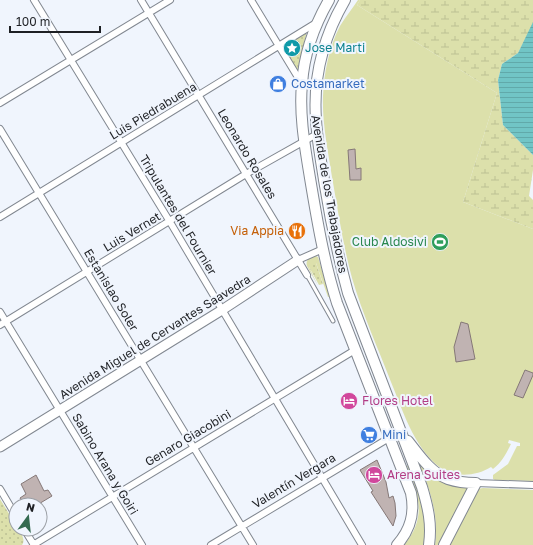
<svg xmlns="http://www.w3.org/2000/svg" width="533" height="545" viewBox="0 0 533 545" font-family="'Golos Text',sans-serif">
<style>
.grass{fill:#dce0ab}
.wetland{fill:url(#wetland-marsh)}
.park{fill:url(#park-dots)}
.water{fill:url(#water-rules)}
.building{fill:#c0b3b2;stroke:#857877}
.lines{fill:none;stroke-linecap:round;stroke-linejoin:round}
.lane-casing{stroke:#828891;stroke-width:5}
.street-casing{stroke:#828891;stroke-width:8}
.secondary-casing{stroke:#828891;stroke-width:11}
.primary-casing{stroke:#828891;stroke-width:12}
.lane{stroke:#fff;stroke-width:3}
.street{stroke:#fff;stroke-width:6}
.secondary{stroke:#fff;stroke-width:9}
.primary{stroke:#fff;stroke-width:10}
.labels{text-anchor:middle;stroke-width:4;stroke-linejoin:round;paint-order:stroke}
.culture-label{font-size:12px;fill:#0d838f;stroke:#f0f5fd;text-anchor:start}
.shop-label{font-size:12px;fill:#366cbe;stroke:#f0f5fd;text-anchor:start}
.street-label{font-size:12px;fill:#1e2024;stroke:#f0f5fd}
.food-label{font-size:12px;fill:#c56008;stroke:#f0f5fd;text-anchor:end}
.leisure-label{font-size:12px;fill:#27864d;stroke:#f0f5fd;text-anchor:end}
.hotel-label{font-size:12px;fill:#b23c85;stroke:#f0f5fd;text-anchor:start}
</style>
<defs>
<pattern id="wetland-marsh" width="20" height="14" patternUnits="userSpaceOnUse"><rect width="20" height="14" fill="#dce0ab"/><path d="M1 5h8M5 5V1M11 12h8M15 12V8" fill="none" stroke="#bcc093"/></pattern>
<pattern id="park-dots" width="8" height="8" patternUnits="userSpaceOnUse"><rect width="8" height="8" fill="#dce0ab"/><path d="M2 2h.1M6 6h.1" fill="none" stroke="#bcc093" stroke-width="1.8" stroke-linecap="round"/></pattern>
<pattern id="water-rules" width="6" height="5" patternUnits="userSpaceOnUse"><rect width="6" height="5" fill="#71c5c6"/><path d="M0 2.5h6" fill="none" stroke="#61a9aa"/></pattern>
</defs>
<rect width="100%" height="100%" fill="#f0f5fd"/>
<path class="grass" d="M358,0H360L357,5L497,93L463,202L533,229V481L499,480V482L493,479V475L508,464L517,446H520V443L509,440L508,443L511,444C506,454 502,462 493,469L491,467C475,477 453,478 438,466C413,445 403,411 391,382C378,348 362,313 352,278C343,245 338,211 332,177C328,151 322,123 323,96C324,73 329,47 340,26C346,16 352,9 358,0Z
M316,256L318,257L330,297H328L316,263L309,267L318,286L307,266C305,259 310,258 316,256Z
M419,462L472,487L442,545H435C439,516 430,489 419,463Z
M408,465C416,482 424,503 426,523C426,530 425,538 425,545H404C427,518 419,495 407,466Z
M483,488L533,490V545H446L477,489Z"/>
<path class="wetland" d="M360,0H533V24L518,53L502,64L498,80L503,125L533,155V170L529,196L533,200V229L463,202L497,93L357,5Z"/>
<path class="park" d="M306,31V35L297,72L283,46Z
M314,262L316,263L323,284L319,285L309,267L310,264Z
M0,499L16,525V529H18C21,534 26,539 22,545H0Z"/>
<path class="water" d="M533,22V155L503,125L498,80L502,64L518,53Z"/>
<path class="building" d="M355,149L356,169L361,168V180H350L348,150Z
M461,322L468,324L475,359L456,362L454,347Z
M525,370L533,373V375L523,398L514,395Z
M377,460L386,482L389,498L393,496L395,503L396,516L393,526L371,492L373,491L360,470Z
M36,475L44,491L48,490L52,496L37,505H24L20,498L26,494L21,484Z"/>
<g class="lines">
<defs>
<path id="lane" d="M307,275L333,321"/>
<path id="street" d="M34,0L170,222L362,545
M141,0L307,275
M251,0L302,84
M0,103L170,0
M0,129L253,545
M0,217L316,23
M298,260L323,249
M0,312L142,545
M0,325L246,174L317,134
M476,483L533,485
M0,489L16,516
M24,529L34,545
M33,545L355,350
M211,545L389,438"/>
<path id="secondary" d="M0,447L222,310L298,260"/>
<path id="primary" d="M329,0C314,26 304,54 302,84C299,115 305,147 310,178C317,220 324,262 337,303L411,493C415,513 411,529 397,545
M345,0C324,36 313,77 316,119C317,140 321,160 324,180C330,218 338,256 348,293L422,487C428,507 432,524 429,545
M408,441C419,455 431,473 448,479C457,482 467,483 476,483L444,545"/>
</defs>
<use href="#lane" class="lane-casing"/>
<use href="#street" class="street-casing"/>
<use href="#secondary" class="secondary-casing"/>
<use href="#primary" class="primary-casing"/>
<use href="#lane" class="lane"/>
<use href="#street" class="street"/>
<use href="#secondary" class="secondary"/>
<use href="#primary" class="primary"/>
</g>
<defs>
<symbol id="sight-disc" viewBox="-11 -11 22 22"><circle r="9.5" fill="#0f9aa8" stroke="#f0f5fd"/><path d="M0-6L1.8-2.2L6-1.7L2.9 1.2L3.7 5.4L0 3.3L-3.7 5.4L-2.9 1.2L-6-1.7L-1.8-2.2Z" fill="#fff"/></symbol>
<symbol id="shop-disc" viewBox="-11 -11 22 22"><circle r="9.5" fill="#3f7fe0" stroke="#f0f5fd"/><path d="M-5-2.5h2.3a2.7 3.5 0 0 1 5.4 0H5L5.5 6h-11ZM-1.5-2.5h3a1.5 2.3 0 0 0-3 0Z" fill="#fff"/></symbol>
<symbol id="restaurant-disc" viewBox="-11 -11 22 22"><circle r="9.5" fill="#e8710a" stroke="#f0f5fd"/><path d="M-5-6h1v4h1v-4h1v4h1v-4h1v5L-1.5 .5V6h-2V.5L-5-1ZM5-6V6H3V1.5H1.5Q1.5-4 5-6Z" fill="#fff"/></symbol>
<symbol id="stadium-disc" viewBox="-11 -11 22 22"><circle r="9.5" fill="#2e9e5b" stroke="#f0f5fd"/><path d="M0-5a6.5 5 0 1 0 0 10a6.5 5 0 1 0 0-10ZM-3.5-1.8h7v3.6h-7Z" fill="#fff"/></symbol>
<symbol id="hotel-disc" viewBox="-11 -11 22 22"><circle r="9.5" fill="#d1479c" stroke="#f0f5fd"/><path d="M-6-4.5h1.5V1H6V5H4.5V3h-9V5H-6ZM-4 0a1.8 1.8 0 1 1 3.6 0ZM.5 0V-2.5h3Q6-2.5 6 0Z" fill="#fff"/></symbol>
<symbol id="supermarket-disc" viewBox="-11 -11 22 22"><circle r="9.5" fill="#3f7fe0" stroke="#f0f5fd"/><path d="M-6-5.5h2.5l.6 2H6L4.5 2H-2.5L-4.4-4H-6ZM-1.5 3.2a1.3 1.3 0 1 0 .1 0ZM3 3.2a1.3 1.3 0 1 0 .1 0Z" fill="#fff"/></symbol>
</defs>
<g fill-rule="evenodd">
<use href="#sight-disc" x="282" y="38" width="20" height="20"/>
<use href="#shop-disc" x="268" y="74" width="20" height="20"/>
<use href="#restaurant-disc" x="287" y="221" width="20" height="20"/>
<use href="#stadium-disc" x="430" y="232" width="20" height="20"/>
<use href="#hotel-disc" x="339" y="391" width="20" height="20"/>
<use href="#supermarket-disc" x="359" y="425" width="20" height="20"/>
<use href="#hotel-disc" x="364" y="465" width="20" height="20"/>
</g>
<g class="labels">
<g class="culture-label">
<text x="305" y="52">Jose Marti</text>
</g>
<g class="shop-label">
<text x="291" y="88">Costamarket</text>
<text x="382" y="439">Mini</text>
</g>
<g class="street-label">
<text transform="translate(153 111) rotate(-31)" y="4">Luis Piedrabuena</text>
<text transform="translate(247 154) rotate(59)" y="4">Leonardo Rosales</text>
<text transform="translate(329 194) rotate(80)" y="4">Avenida de los Trabajadores</text>
<text transform="translate(178 215) rotate(59)" y="4">Tripulantes del Fournier</text>
<text transform="translate(132 232) rotate(-31)" y="4">Luis Vernet</text>
<text transform="translate(111 290) rotate(59)" y="4">Estanislao Soler</text>
<text transform="translate(155 337) rotate(-32)" y="4">Avenida Miguel de Cervantes Saavedra</text>
<text transform="translate(188 438) rotate(-31)" y="4">Genaro Giacobini</text>
<text transform="translate(105 464) rotate(59)" y="4">Sabino Arana y Goiri</text>
<text transform="translate(294 481) rotate(-31)" y="4">Valentín Vergara</text>
</g>
<g class="food-label">
<text x="284" y="235">Via Appia</text>
</g>
<g class="leisure-label">
<text x="427" y="246">Club Aldosivi</text>
</g>
<g class="hotel-label">
<text x="362" y="405">Flores Hotel</text>
<text x="387" y="479">Arena Suites</text>
</g>
</g>
<g transform="translate(28 517) rotate(15)"><circle r="19" fill="#f0f5fd" stroke="#9ca0a6"/>
<path d="M0-3L7 15L0 10L-7 15Z" fill="#346a50"/>
<text y="-6" font-size="11" font-weight="bold" text-anchor="middle" fill="#1e2024">N</text>
</g>
<path d="M10 26v6h90v-6" fill="none" stroke="#1e2024" stroke-width="2"/>
<text x="16" y="26" font-size="12" fill="#1e2024" stroke="#f0f5fd" stroke-width="3" paint-order="stroke">100 m</text>
</svg>
